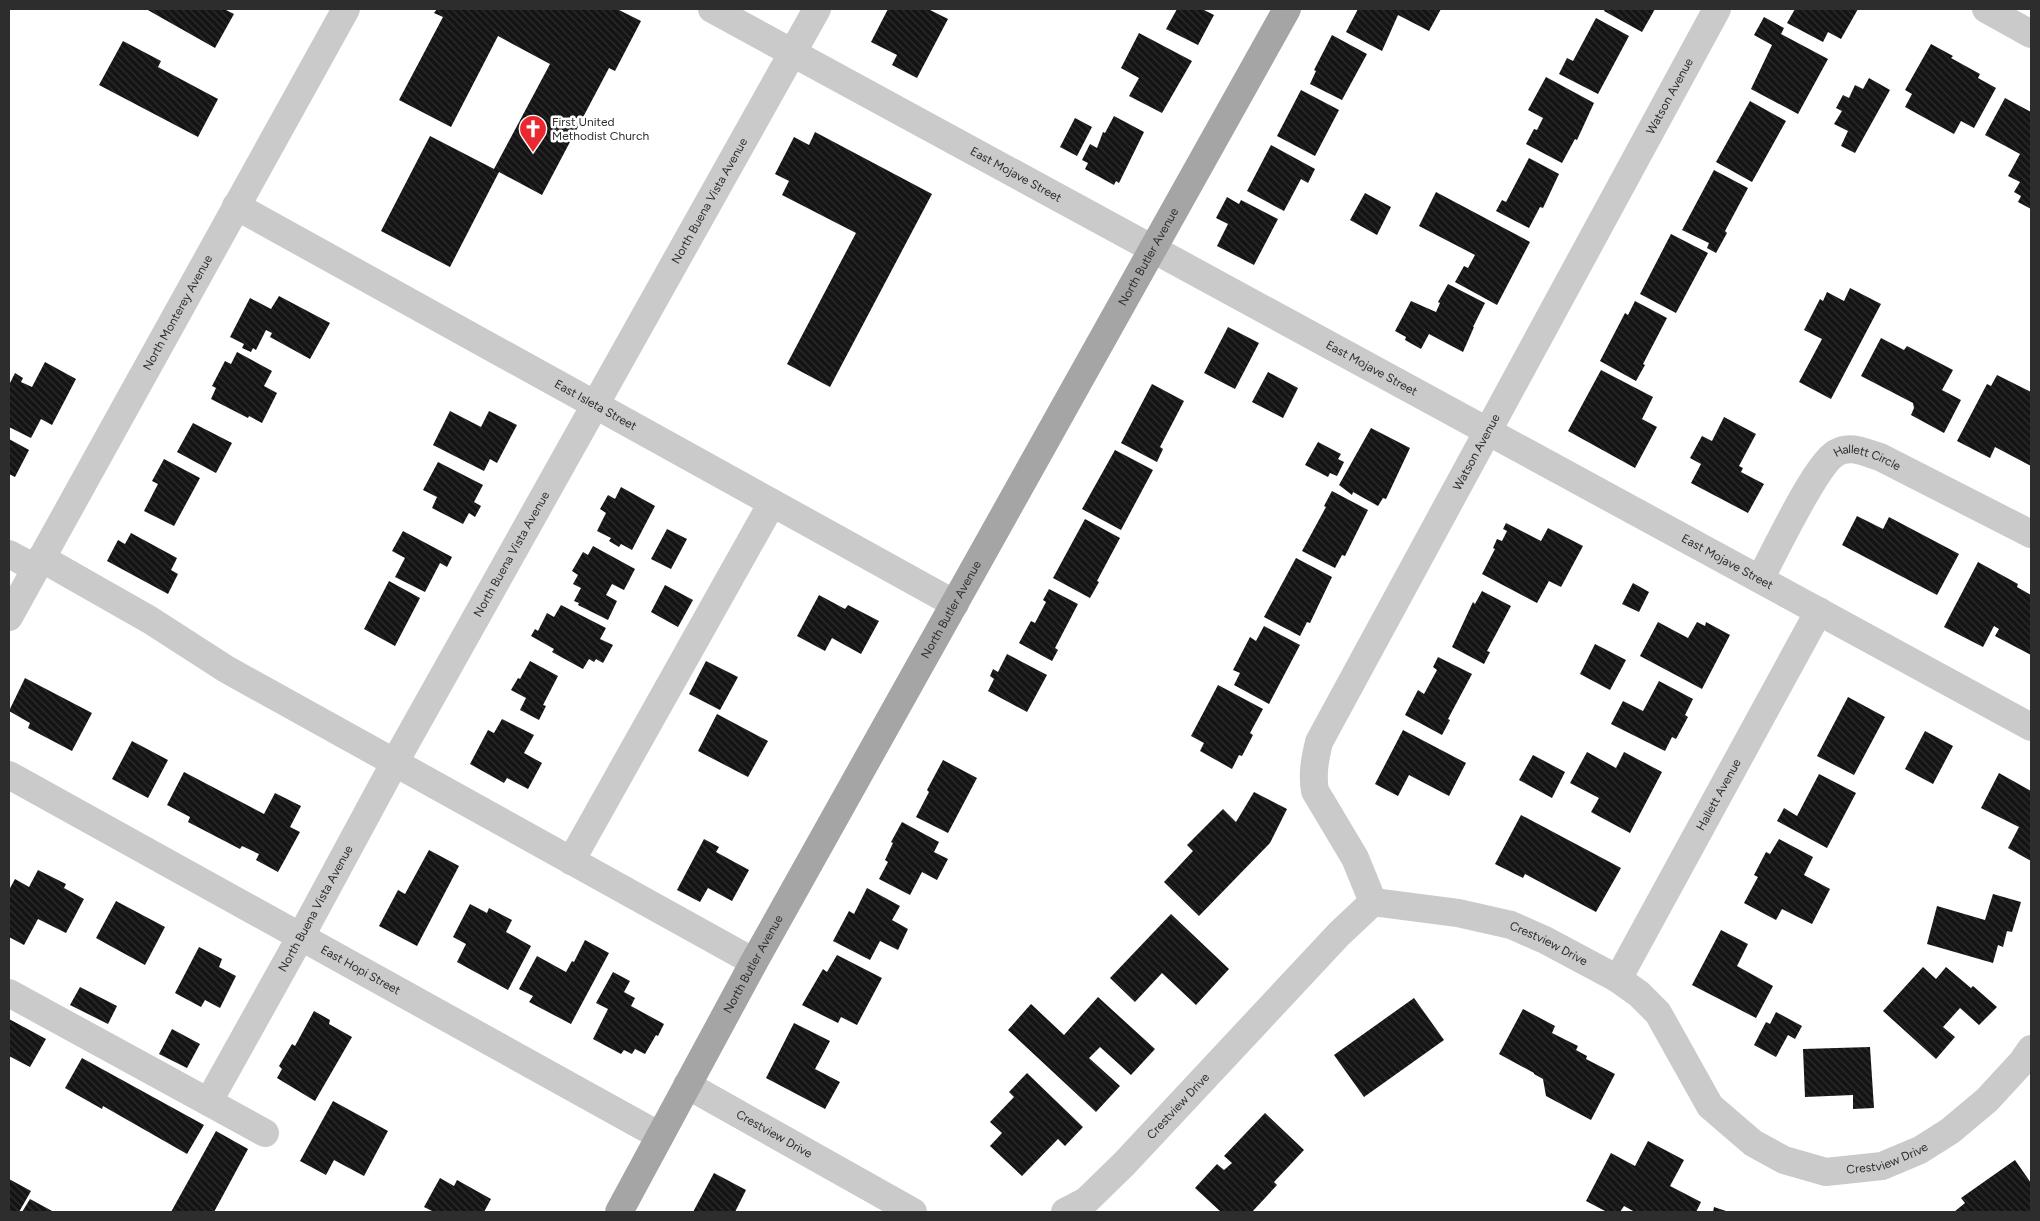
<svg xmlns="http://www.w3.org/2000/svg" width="2040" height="1221" viewBox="0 0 2040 1221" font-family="Figtree,sans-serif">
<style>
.building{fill:url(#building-back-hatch)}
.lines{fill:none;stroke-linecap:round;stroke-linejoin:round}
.minor{stroke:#cacaca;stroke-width:28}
.major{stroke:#a5a5a5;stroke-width:28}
.labels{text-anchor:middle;stroke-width:5;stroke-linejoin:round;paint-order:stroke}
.street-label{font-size:12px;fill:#2d2d2d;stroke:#fff}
.poi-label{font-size:12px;fill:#2d2d2d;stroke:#fff;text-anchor:start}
</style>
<defs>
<pattern id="building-back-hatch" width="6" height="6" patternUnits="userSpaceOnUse" patternTransform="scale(1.25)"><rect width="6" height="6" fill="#141414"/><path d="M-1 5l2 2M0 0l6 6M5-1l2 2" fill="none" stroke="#2e2e2e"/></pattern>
</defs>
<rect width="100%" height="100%" fill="#fff"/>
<path class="building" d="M146,9H224L234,14L215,48Z
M437,9H617L641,21L615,71L609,68L542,195L499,172L450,267L381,231L430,136L494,169L550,64L498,36L451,127L399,100L443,17L434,13Z
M888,9H928L948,19L917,78L892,65L897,55L871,42Z
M1177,9H1202L1214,15L1198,45L1166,29Z
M1358,9H1441L1429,31L1398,15L1382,51L1346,32Z
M1605,9H1655L1642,32L1604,11Z
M1795,9H1858L1841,39L1828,32L1823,42L1787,23Z
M1764,17L1784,28L1781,34L1828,59L1798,114L1751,89L1772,45L1754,35Z
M1596,18L1629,36L1598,94L1559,74L1567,58L1573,61Z
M1139,33L1192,61L1162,113L1129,96L1139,78L1121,68Z
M1332,35L1367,54L1342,100L1310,84L1316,71L1314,70Z
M123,41L161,61L158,67L218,99L198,137L99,85Z
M1931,44L1953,56L1951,58L1980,74L1978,78L1996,88L1974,128L1961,121L1954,134L1905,107L1912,94L1905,90Z
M1546,77L1594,103L1577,140L1575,139L1562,163L1526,144L1534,129L1537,130L1543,118L1528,110Z
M1869,78L1890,90L1855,153L1841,146L1848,131L1834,124L1842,111L1836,108L1843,95L1849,98L1855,85L1863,89Z
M1301,90L1339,110L1315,156L1277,136Z
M2005,98L2031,112V209L2018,202L2021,196L2014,192L2020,182L2008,176L2020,154L1985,135Z
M1750,101L1786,121L1752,182L1716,162Z
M1114,116L1144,132L1119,183L1116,181L1114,185L1085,169L1088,163L1082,160L1090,144L1097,148L1103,132L1105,133Z
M1075,118L1092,127L1077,156L1060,147Z
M815,132L932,194L830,387L787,364L856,233L782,195L789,181L775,174L794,137L809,145Z
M1271,145L1315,169L1308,183L1301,179L1284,211L1247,191Z
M1529,158L1559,174L1543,208L1540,207L1529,228L1496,211L1502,200L1506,202Z
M1714,170L1748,188L1725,231L1727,233L1716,253L1707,248L1709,243L1682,230Z
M1436,192L1530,242L1497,305L1455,282L1464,266L1468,268L1475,255L1419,226Z
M1365,193L1391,207L1377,235L1350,220Z
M1227,197L1239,204L1241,200L1278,219L1254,265L1217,246L1228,224L1216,218Z
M1671,234L1708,253L1676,313L1640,294Z
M1448,284L1485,303L1473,327H1474L1463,352L1429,334L1421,349L1405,340L1406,337L1395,331L1411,301L1436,312L1440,303L1438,302Z
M1850,288L1881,304L1831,399L1799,382L1822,339L1804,330L1820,299L1823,301L1827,292L1844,301Z
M279,296L330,323L310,359L270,337L272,333L266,330L256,350L253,348L251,352L242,348L244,344L230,337L250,298L271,309Z
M1635,301L1667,318L1643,364L1645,365L1636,381L1600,361L1625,313L1628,315Z
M1228,327L1259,343L1235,389L1204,373Z
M1881,338L1904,350L1907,346L1953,370L1942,390L1961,400L1944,433L1911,415L1914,408L1913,403L1861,376Z
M237,352L272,371L264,386L277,393L262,423L249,416L248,418L211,399L216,388L212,386L225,361L231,364Z
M45,362L76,379L52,425L41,419L31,438L9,427V385L15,373L23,378L21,382L32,387Z
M1601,370L1653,397L1642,419L1657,427L1635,468L1568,431Z
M1268,372L1298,388L1283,418L1252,402Z
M1997,375L2031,392V466L1995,447L1990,458L1957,441L1987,384L1991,386Z
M1152,384L1184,401L1160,447L1163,449L1157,462L1121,443Z
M450,411L481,427L489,411L517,425L497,463L490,459L484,471L433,445Z
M1724,417L1756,434L1739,466L1743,468L1741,472L1764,484L1748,513L1691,483L1701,464L1690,458L1702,436L1712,441Z
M193,423L232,443L216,473L177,452Z
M1371,428L1410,448L1386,499L1383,498L1378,506L1353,492L1352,495L1339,485Z
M9,439L29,450L15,477L9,474Z
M1318,442L1341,454L1338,459L1344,462L1337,476L1330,473L1328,477L1305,465Z
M1115,450L1153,470L1121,530L1082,509Z
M164,459L200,478L174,526L144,511L158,484L152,481Z
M438,462L483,485L474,502L481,506L475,517L469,513L463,524L432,508L437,497L423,490Z
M621,487L655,506L632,550L621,544L619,547L609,541L611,538L597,531L606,513L600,509L608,495L615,499Z
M1332,491L1368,510L1345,556L1342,555L1335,568L1302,551L1326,507L1324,506Z
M1857,516L1883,529L1889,517L1959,554L1937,595L1842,545Z
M1085,519L1120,538L1097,581L1099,582L1090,598L1053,578Z
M1506,523L1541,541L1548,528L1583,546L1561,587L1549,581L1537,603L1482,574L1495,549L1493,548L1497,539L1502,541L1507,531L1503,529Z
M667,529L687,539L671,569L651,559Z
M403,531L452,557L447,567L440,563L425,592L395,577L405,558L392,551Z
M131,533L177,558L171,570L178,574L168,594L107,561L118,540L125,544Z
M593,546L635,569L624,590L612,584L606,595L617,601L608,620L578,605L579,603L574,601L581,588L573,584L578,575L572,571L583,552L588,555Z
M1296,558L1332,577L1310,623L1307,622L1300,636L1264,617Z
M1978,562L2018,584L2017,587L2031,595V655L1995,636L1999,629L1994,626L1983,647L1944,627Z
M389,581L420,598L395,646L364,629Z
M1633,583L1649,592L1639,612L1622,604Z
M665,585L693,600L678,627L651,612Z
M1049,589L1078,604L1055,648L1058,650L1052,661L1019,643L1031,621L1035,623L1046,602L1043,600Z
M1482,591L1511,606L1487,651L1490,652L1484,664L1452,647L1473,602L1475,604Z
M819,595L845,609L848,605L879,621L861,654L832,638L825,651L797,636Z
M561,605L606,628L600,639L613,645L603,663L596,659L594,662L589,659L583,669L552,652L554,649L531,636L535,629L538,631L547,613L554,617Z
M1658,622L1688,638L1697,622L1705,626L1706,622L1730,635L1702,689L1640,656Z
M1264,626L1300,645L1269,704L1234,685L1240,673L1233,670L1250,637L1256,641Z
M1595,644L1626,660L1610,690L1580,674Z
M1007,654L1047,675L1027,712L988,691L994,679L990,676L993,669L998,672Z
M1438,657L1472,674L1448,719L1450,720L1442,735L1405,715L1418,690L1424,694L1437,670L1433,667Z
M530,661L558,676L543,705L546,706L539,720L520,710L526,698L511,690L518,678L520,679Z
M706,661L738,677L720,710L689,694Z
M25,678L92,713L72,751L28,728L30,723L9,711Z
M1659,681L1693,699L1685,715L1688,717L1676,739L1672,737L1665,751L1611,724L1623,701L1643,711Z
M1218,685L1263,709L1250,733L1253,735L1242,756L1239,755L1232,769L1200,751L1204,743L1191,736Z
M1848,697L1885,717L1854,775L1817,756Z
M717,714L768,741L748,777L698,751Z
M502,719L534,735L524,753L542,763L528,789L507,778L504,783L470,764L488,730L494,733Z
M1403,730L1466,763L1449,796L1409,775L1398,796L1375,784Z
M1925,731L1953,746L1933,784L1905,769Z
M132,741L168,760L148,798L112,779Z
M1587,752L1616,768L1624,752L1662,772L1630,833L1591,812L1599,798L1570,783Z
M1533,755L1565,772L1552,798L1519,780Z
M943,760L977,778L948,833L916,817L929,792L927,790Z
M184,772L264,814L275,793L301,806L290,827L300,832L278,872L256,860L259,854L242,846L240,849L188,822L190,817L167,805Z
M1999,773L2031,791V861L2008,848L2019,827L1981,808Z
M1819,774L1856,793L1827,848L1777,821L1784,808L1797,816Z
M1254,792L1287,809L1270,843L1199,916L1164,882L1193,851L1187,845L1223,809L1236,822Z
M1521,815L1621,868L1596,912L1525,874L1523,878L1495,864Z
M902,822L939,842L934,852L948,859L937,880L922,872L910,895L879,879L888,862L885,860L893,843L891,842Z
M704,839L719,847L716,852L749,870L732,901L708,888L700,902L677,890Z
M1779,839L1813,857L1804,875L1830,889L1812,924L1782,909L1776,920L1744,903L1758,877L1754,875L1766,852L1770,854Z
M429,850L459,866L417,946L379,926L398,890L405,894Z
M38,870L66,884L64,888L84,899L66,933L38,919L24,945L9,937V890L15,879L29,887Z
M867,888L900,906L892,920L908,929L898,950L880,941L870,960L833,941L849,911L854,914Z
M1993,894L2021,902L2012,932L2007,931L2003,947L1998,945L1993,963L1927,944L1937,906L1985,920Z
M116,901L165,927L145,965L96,938Z
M470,904L487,913L489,908L512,920L506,932L531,946L508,990L457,962L466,944L453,937Z
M1171,914L1229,969L1196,1005L1162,973L1135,1002L1110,978Z
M1721,930L1748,944L1737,966L1773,986L1756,1018L1692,985Z
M585,940L609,953L571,1024L529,1002L533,996L519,989L537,956L566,972L572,961L574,962Z
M199,947L222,959L219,967L236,976L220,1008L205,1000L201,1007L175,993Z
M837,955L882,978L857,1025L841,1017L838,1023L802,1005L823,969L827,972Z
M1923,967L1936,979L1946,967L1971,988L1973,986L1997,1007L1979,1025L1960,1008L1943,1027L1955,1037L1936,1059L1883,1011Z
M613,972L630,981L624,992L635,998L631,1006L664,1024L658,1036L656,1035L645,1054L635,1049L632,1054L624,1050L621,1054L593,1039L608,1009L596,1003Z
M80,987L117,1006L108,1024L70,1005Z
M1098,997L1155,1049L1131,1075L1100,1047L1089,1058L1120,1086L1096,1112L1008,1030L1031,1004L1064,1035Z
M1414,998L1444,1040L1364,1097L1334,1055Z
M1523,1009L1555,1026L1552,1033L1578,1046L1576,1050L1587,1056L1586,1059L1615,1074L1591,1120L1546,1096L1543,1079L1534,1074V1073L1499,1054Z
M314,1011L330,1020L329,1024L352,1037L315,1101L277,1078L282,1069L279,1066L292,1044L295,1046Z
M1776,1012L1802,1026L1795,1039L1788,1035L1776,1057L1754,1045L1766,1022L1770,1024Z
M9,1019L46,1039L30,1067L9,1056Z
M794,1023L830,1041L815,1069L840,1082L825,1109L766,1078Z
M172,1029L200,1044L187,1068L159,1054Z
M1870,1047L1874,1108L1853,1109V1095L1805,1097L1803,1049Z
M82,1058L204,1125L187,1154L103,1106L102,1109L65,1088Z
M1027,1073L1083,1127L1065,1146L1058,1139L1022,1176L990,1146L1002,1133L990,1122L1014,1097L1009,1092Z
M333,1101L388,1131L364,1176L334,1160L326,1175L300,1161Z
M1265,1113L1304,1150L1274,1182L1277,1185L1252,1212H1221L1195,1188L1217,1164L1224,1170L1232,1163L1224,1156Z
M216,1131L248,1149L214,1212H171Z
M1648,1141L1684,1160L1670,1186L1701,1202L1696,1212H1635L1624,1206L1620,1212H1607L1586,1201L1611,1153L1635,1166Z
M2015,1160L2031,1183V1212H1954L1965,1203L1961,1198Z
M714,1173L746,1190L735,1212H693Z
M440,1178L454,1186L457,1180L491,1199L484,1212H434L424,1207Z
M9,1179L31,1191L19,1212H9Z
M30,1199L54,1212H22Z
M1714,1207L1729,1212H1713Z"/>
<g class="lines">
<g class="minor">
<path id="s1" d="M712,9L2031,727"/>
<path d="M1986,9L2031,34"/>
<path id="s2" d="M236,206L955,604"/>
<path d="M9,554L35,568"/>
<path d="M41,558L150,620L226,669L754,962"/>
<path id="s3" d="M1760,579C1774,554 1815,465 1836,453C1850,444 1866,453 1880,457L2031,534"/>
<path id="s4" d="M9,617L346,9"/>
<path id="s5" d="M9,775L660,1136"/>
<path d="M571,861L772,503"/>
<path id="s6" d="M1373,902L1355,858L1315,791C1312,774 1315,759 1319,742L1717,9"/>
<path id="s7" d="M1373,902L1458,913L1511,925L1545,940L1618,979L1639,994L1658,1013L1710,1106L1753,1143L1784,1160L1826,1172L1882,1166L1920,1150L1950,1131L1987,1100L2022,1062L2031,1049"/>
<path id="s8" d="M1618,979L1819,611"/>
<path d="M9,993L265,1133"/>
<path id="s9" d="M687,1085L913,1212"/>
<path id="s10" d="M209,1101L301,936L395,762L817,9"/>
<path id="s11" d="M1065,1212L1086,1201L1124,1164L1339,934L1373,902"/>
</g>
<path class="major" id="s12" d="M619,1212L754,962L1287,9"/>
</g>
<defs>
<symbol id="church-pin" viewBox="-11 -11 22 30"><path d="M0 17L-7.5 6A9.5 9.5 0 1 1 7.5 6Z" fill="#eb272f" stroke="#fff"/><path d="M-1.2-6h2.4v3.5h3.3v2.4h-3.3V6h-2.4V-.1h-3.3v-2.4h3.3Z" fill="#fff"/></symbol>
</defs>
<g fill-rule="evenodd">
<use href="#church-pin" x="517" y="113" width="32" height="43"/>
</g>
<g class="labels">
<g class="street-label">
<text dy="4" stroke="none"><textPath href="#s6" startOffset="910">Watson Avenue</textPath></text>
<text dy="4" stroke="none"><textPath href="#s1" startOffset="346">East Mojave Street</textPath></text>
<text dy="4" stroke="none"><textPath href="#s10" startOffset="1030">North Buena Vista Avenue</textPath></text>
<text dy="4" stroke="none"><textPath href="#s12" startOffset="1092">North Butler Avenue</textPath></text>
<text dy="4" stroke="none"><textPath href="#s4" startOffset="348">North Monterey Avenue</textPath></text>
<text dy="4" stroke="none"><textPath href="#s1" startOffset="751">East Mojave Street</textPath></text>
<text dy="4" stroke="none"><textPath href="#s2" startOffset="411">East Isleta Street</textPath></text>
<text dy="4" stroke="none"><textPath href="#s6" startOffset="505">Watson Avenue</textPath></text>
<text dy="4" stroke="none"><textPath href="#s3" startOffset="181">Hallett Circle</textPath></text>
<text dy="4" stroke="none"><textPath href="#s10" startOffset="625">North Buena Vista Avenue</textPath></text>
<text dy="4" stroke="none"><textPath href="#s1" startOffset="1156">East Mojave Street</textPath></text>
<text dy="4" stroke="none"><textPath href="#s12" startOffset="688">North Butler Avenue</textPath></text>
<text dy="4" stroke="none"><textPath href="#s8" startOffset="210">Hallett Avenue</textPath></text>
<text dy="4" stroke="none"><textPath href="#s10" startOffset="220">North Buena Vista Avenue</textPath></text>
<text dy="4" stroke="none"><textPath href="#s7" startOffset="182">Crestview Drive</textPath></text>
<text dy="4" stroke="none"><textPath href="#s12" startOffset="282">North Butler Avenue</textPath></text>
<text dy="4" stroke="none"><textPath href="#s5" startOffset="402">East Hopi Street</textPath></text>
<text dy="4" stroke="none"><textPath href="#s11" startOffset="156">Crestview Drive</textPath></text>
<text dy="4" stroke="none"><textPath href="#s9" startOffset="100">Crestview Drive</textPath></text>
<text dy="4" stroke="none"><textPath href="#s7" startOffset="618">Crestview Drive</textPath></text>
</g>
<g class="poi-label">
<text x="552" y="126">First United<tspan x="552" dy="14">Methodist Church</tspan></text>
</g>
</g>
<rect width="2040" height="1221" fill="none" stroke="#2d2d2d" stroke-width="20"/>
</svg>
